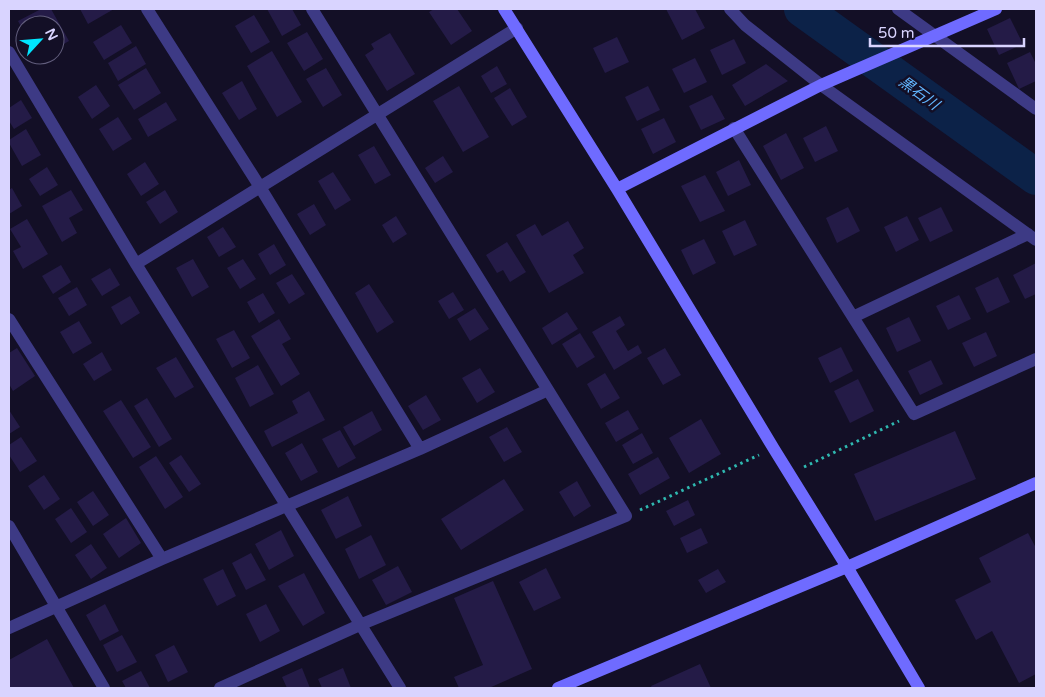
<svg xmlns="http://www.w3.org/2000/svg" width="1045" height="697" viewBox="0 0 1045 697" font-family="'Varela Round','Noto Sans JP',sans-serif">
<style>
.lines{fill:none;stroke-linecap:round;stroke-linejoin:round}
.river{stroke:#0c2248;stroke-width:36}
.building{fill:#241b47}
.path{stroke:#2fb8b0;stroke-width:3;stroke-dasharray:2.5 4;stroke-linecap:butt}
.street{stroke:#3d3a85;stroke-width:12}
.secondary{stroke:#6f6bff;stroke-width:12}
.labels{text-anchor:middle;stroke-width:5;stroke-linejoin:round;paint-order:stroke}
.water-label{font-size:15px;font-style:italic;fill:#62b6ff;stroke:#130f26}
</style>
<rect width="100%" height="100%" fill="#130f26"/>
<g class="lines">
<path class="river" d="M802,9L1036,177"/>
</g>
<path class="building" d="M41,9H51L69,41L55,49V25H25V34L18,21Z
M80,9H114L88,24Z
M267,9H292L301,25L282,36Z
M434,9H457L472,31L451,45L429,12Z
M666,9H695L705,28L682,40Z
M254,15L270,42L251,53L235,26Z
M1010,18L1023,44L999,55L987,29Z
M121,25L132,43L104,60L93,42Z
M307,32L323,59L304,71L287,43Z
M390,33L415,74L387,91L365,55L374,49L371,44Z
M617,37L629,62L605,73L593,48Z
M734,39L746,63L722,75L710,50Z
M136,46L146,64L118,81L108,63Z
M272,51L302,102L277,117L247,66Z
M1030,52L1036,64V81L1019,89L1007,63Z
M695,58L707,82L684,93L672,69Z
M766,64L788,81L745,106L732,85Z
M497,66L507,84L491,93L481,76Z
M146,68L161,93L134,110L118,85Z
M326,68L342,95L323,107L306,79Z
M242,81L257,109L239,120L222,93Z
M96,85L110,106L92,119L78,97Z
M459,86L489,137L463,152L433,101Z
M648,86L660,110L637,121L625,97Z
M510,88L527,117L512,126L494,98Z
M712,95L725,119L701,130L689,106Z
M21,100L32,118L14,129L9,121V108Z
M166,102L177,120L148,137L138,119Z
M118,117L132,139L113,151L99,129Z
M664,118L676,142L653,154L641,129Z
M826,126L838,151L815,162L803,138Z
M26,129L41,155L22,166L9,143V140Z
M786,133L804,168L781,180L763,146Z
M374,146L391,175L375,184L358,155Z
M443,156L453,172L435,183L425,168Z
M739,160L751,185L728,196L716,172Z
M145,162L159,184L141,196L127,174Z
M47,167L58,185L40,196L29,179Z
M333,172L351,200L335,210L318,181Z
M705,175L725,211L700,222L681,186Z
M12,188L22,206L9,214V190Z
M71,190L83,210L69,218L77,233L62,242L42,206Z
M165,190L178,212L160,224L146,202Z
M314,204L326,225L310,235L297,214Z
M848,207L860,231L837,243L826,218Z
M941,207L953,231L930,242L918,218Z
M396,216L407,234L393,243L382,225Z
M907,216L919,240L896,252L884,227Z
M27,219L48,254L23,269L13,251L21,247L10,229Z
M745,220L757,245L734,256L722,231Z
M568,221L584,248L573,255L584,273L549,293L516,235L535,224L542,236Z
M223,227L236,247L219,257L207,237Z
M704,239L716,263L693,275L681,250Z
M507,242L526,272L510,282L503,270L497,273L486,255Z
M274,244L286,265L270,275L258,254Z
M193,259L209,287L192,297L176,268Z
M243,259L256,279L240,289L227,268Z
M1036,263V294L1025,299L1013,275Z
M61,265L71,282L53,294L42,276Z
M110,268L120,285L102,296L91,279Z
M292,274L305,294L289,304L276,283Z
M998,277L1010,302L987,313L975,288Z
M369,284L394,322L377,333L355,293Z
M77,287L87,305L69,316L58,298Z
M453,292L464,310L449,319L438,301Z
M263,293L275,313L259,323L247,302Z
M959,295L971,319L948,330L936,306Z
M130,296L140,313L121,325L111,307Z
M475,308L489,329L470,341L457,319Z
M567,312L578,329L552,345L542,328Z
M620,316L625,325L616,331L628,351L638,345L642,353L614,370L592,332Z
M909,317L921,341L897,352L886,328Z
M279,319L291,339L282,344L300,374L281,386L251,336Z
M79,321L92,343L73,354L60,332Z
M234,330L250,358L232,368L216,339Z
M986,332L997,356L974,367L962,343Z
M580,333L595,357L577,368L562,344Z
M841,347L853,371L830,383L818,358Z
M17,348L35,376L13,391L9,384V353Z
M665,348L681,375L663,385L647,358Z
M102,352L112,370L94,381L83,364Z
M176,357L194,387L175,398L156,368Z
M931,360L943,384L920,395L908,371Z
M258,365L274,394L250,407L235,378Z
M480,368L495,392L477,403L462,378Z
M605,373L620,398L601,409L587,384Z
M858,379L874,411L850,423L834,391Z
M309,391L325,420L272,447L264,431L298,413L292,401Z
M426,395L441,420L423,430L408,406Z
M147,398L172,439L159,447L134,406Z
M121,400L151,447L133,458L103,411Z
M9,410L20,427L9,434Z
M628,410L639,429L616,442L605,423Z
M372,411L382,430L354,446L343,427Z
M701,419L721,454L689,473L669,438Z
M507,427L522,452L504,462L489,437Z
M340,430L356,458L338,468L322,439Z
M955,431L976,479L875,521L854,474Z
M642,433L653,453L633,464L622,445Z
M21,437L37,461L20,472L9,455V445Z
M302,443L318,472L301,481L285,453Z
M181,455L201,484L189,492L169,463Z
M156,456L183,497L165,509L139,467Z
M658,457L670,478L640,495L628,474Z
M44,475L60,499L44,510L28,486Z
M504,479L524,510L461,550L441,519Z
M577,481L591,506L574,517L559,492Z
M93,491L109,515L93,526L77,502Z
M348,496L362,526L336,539L321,510Z
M688,500L695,515L674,526L666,511Z
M71,508L87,532L71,543L55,519Z
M126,518L141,543L119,558L103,534Z
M701,528L708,543L687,553L680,538Z
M281,530L294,556L269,570L255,544Z
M1028,533L1036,548V674L1019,683L992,631L976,640L955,600L991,582L979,558Z
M371,535L386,565L359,579L345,549Z
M91,544L107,568L91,579L75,555Z
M251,553L266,580L246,590L232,563Z
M398,566L412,592L386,605L372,580Z
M546,568L561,598L534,611L519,582Z
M223,569L236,596L217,606L203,579Z
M718,569L726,582L706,593L698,580Z
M304,573L325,613L303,626L278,586Z
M493,581L532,669L489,688H459L454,677L483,665L454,598Z
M105,604L119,631L100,641L86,615Z
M266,604L280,631L260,642L246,614Z
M122,635L137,662L117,672L103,645Z
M47,639L74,688H9V660Z
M174,645L188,672L168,682L155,655Z
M700,664L711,688H652L651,686Z
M302,668L310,688H287L282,677Z
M343,668L351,688H322L318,679Z
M141,671L150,688H126L122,681Z"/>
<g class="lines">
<path class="path" d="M804,467L899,421
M640,510L759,455"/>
<path class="street" d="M147,9L260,187L420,449
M730,9L745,25L821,85L1036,240
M898,9L1036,109
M9,52L136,264L400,688
M734,128L914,414L1036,359
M136,264L517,28
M853,317L1028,234
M9,319L162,559
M9,526L104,688
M9,628L162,559L420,449L548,390
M220,688L362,624L626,516L312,9"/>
<path class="secondary" d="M504,9L617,189L774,449L847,567L919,688
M617,189L821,85L996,9
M558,688L847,567L1036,483"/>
</g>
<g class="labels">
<g class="water-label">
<text transform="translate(919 93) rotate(36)" y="5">黒石川</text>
</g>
</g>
<rect width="1045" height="697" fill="none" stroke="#d9d4ff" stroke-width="20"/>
<g transform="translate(40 40) rotate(64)"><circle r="24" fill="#130f26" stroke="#625e7d"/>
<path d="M0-4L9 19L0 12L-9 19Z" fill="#00e5ff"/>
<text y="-8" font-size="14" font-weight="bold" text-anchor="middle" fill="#d9d4ff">N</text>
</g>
<path d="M870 38v8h154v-8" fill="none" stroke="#d9d4ff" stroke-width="2.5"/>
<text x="878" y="38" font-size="15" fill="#d9d4ff" stroke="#130f26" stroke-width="4" paint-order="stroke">50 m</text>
</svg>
